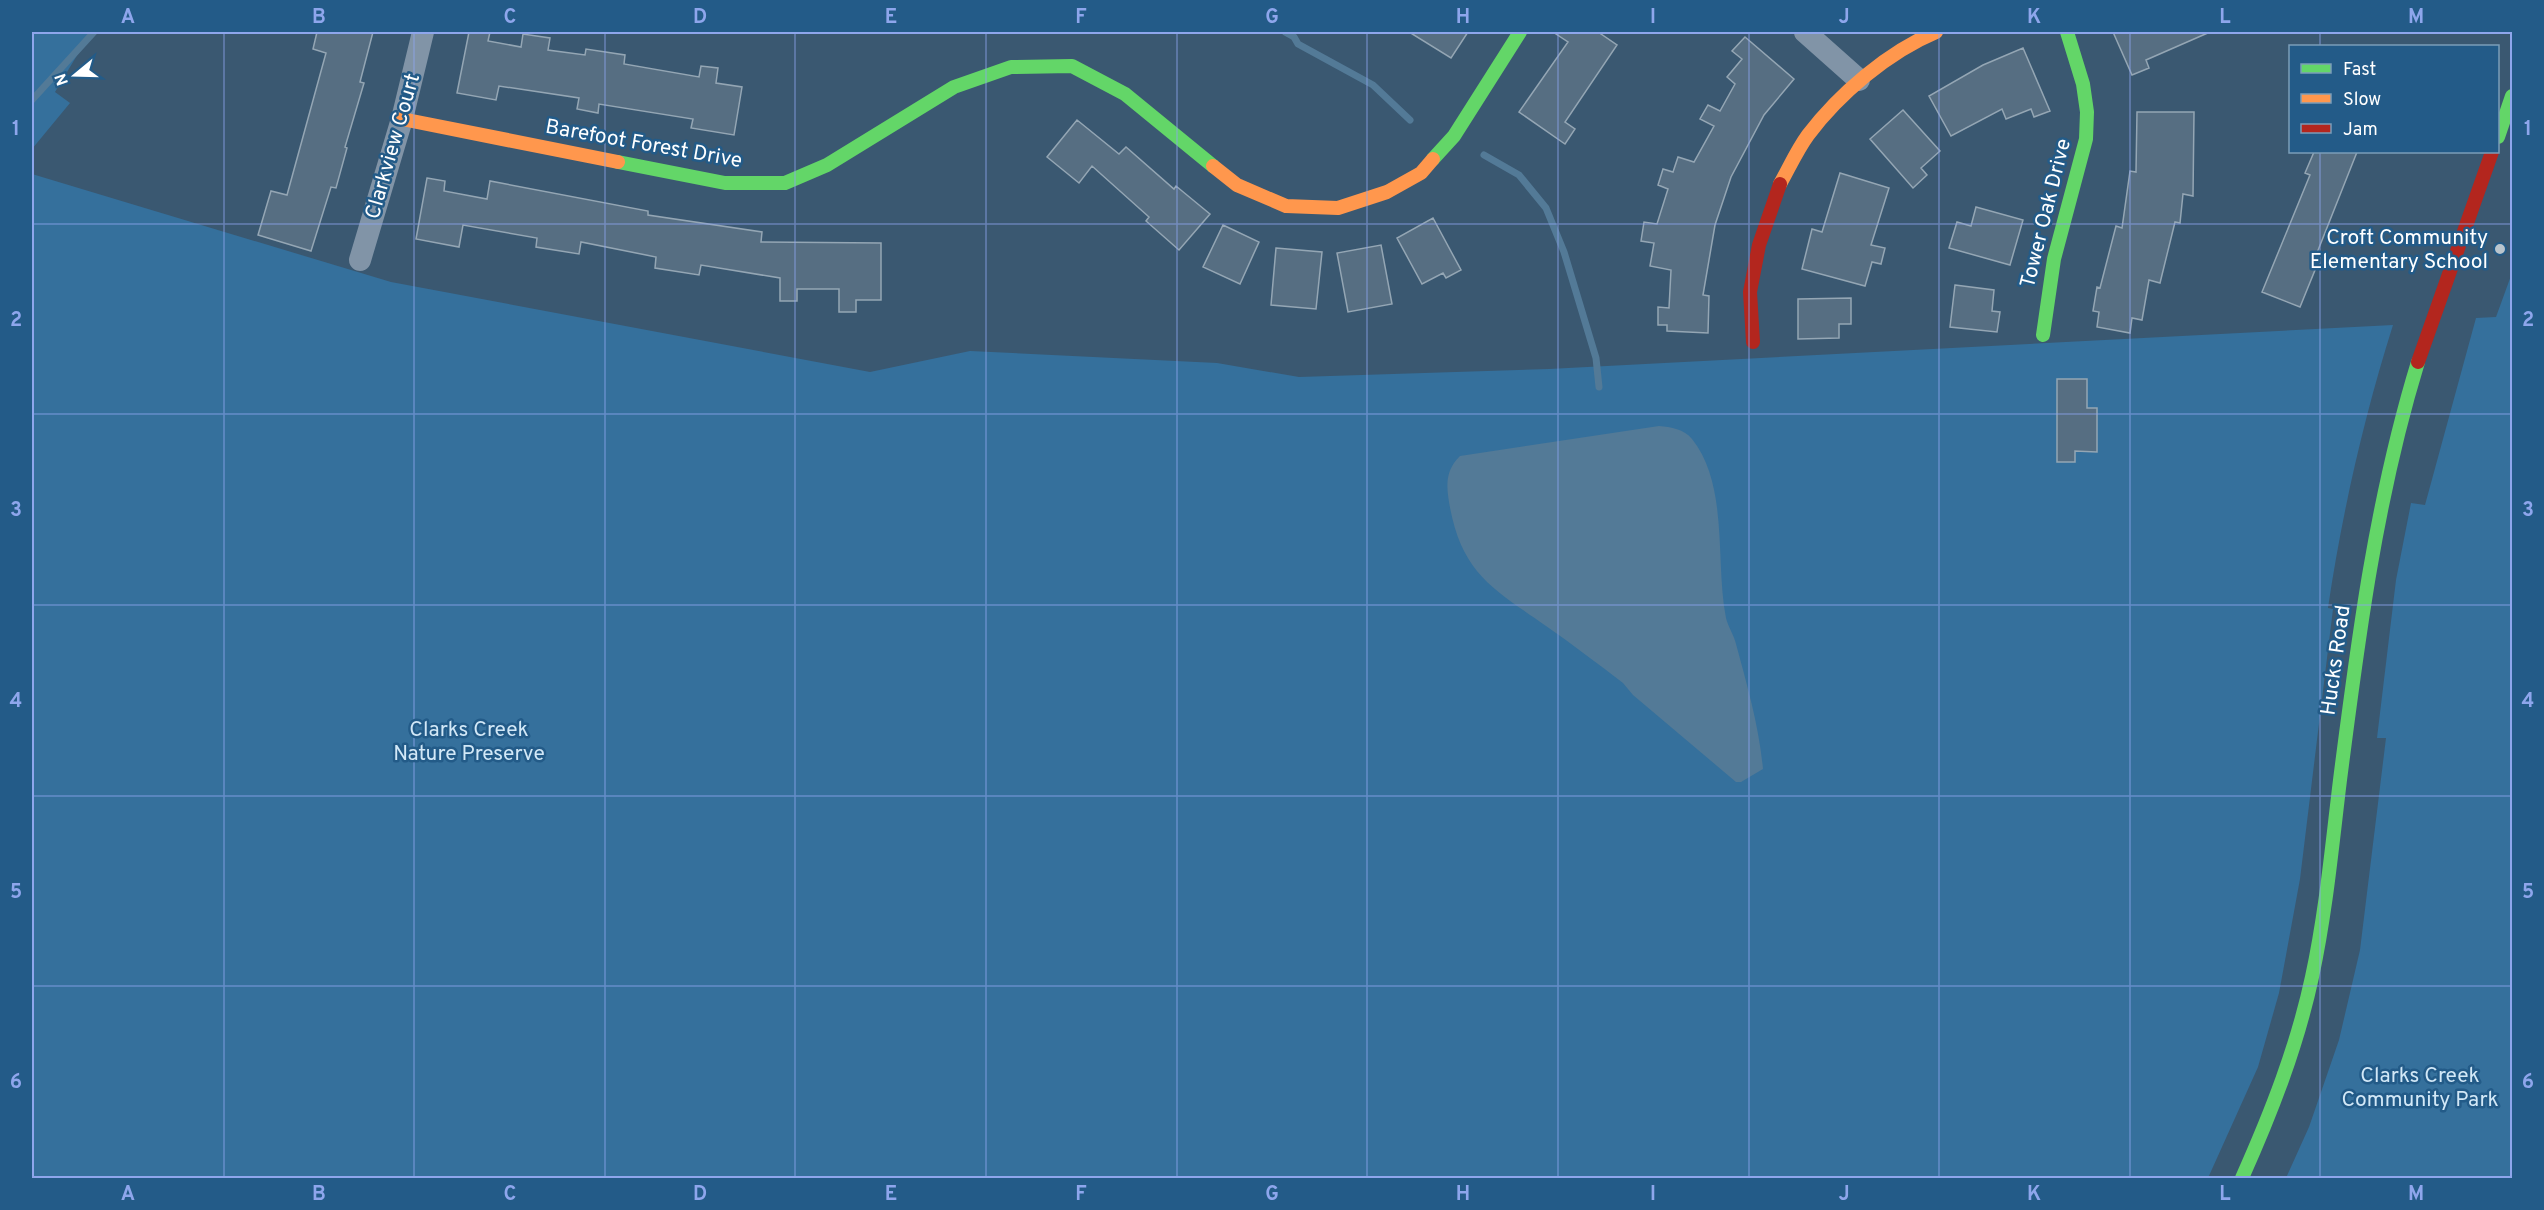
<svg xmlns="http://www.w3.org/2000/svg" width="2544" height="1210" viewBox="0 0 2544 1210" font-family="Overpass,sans-serif">
<style>
.green{fill:#35709c}
.water{fill:#537a97}
.lines{fill:none;stroke-linecap:round;stroke-linejoin:round}
.stream{stroke:#537a97;stroke-width:7}
.building{fill:#566e82;stroke:#94a6b4;stroke-width:1.5}
.street{stroke:#8194a7;stroke-width:22}
.fast{stroke:#63d668;stroke-width:14}
.slow{stroke:#ff974d;stroke-width:14}
.jam{stroke:#b3261e;stroke-width:14}
.grid{fill:none;stroke:#8ea6ec;stroke-width:1.5;stroke-opacity:0.55}
.poi-dot{fill:#bac5cd;stroke:#235b88;stroke-width:2}
.labels{text-anchor:middle;stroke-width:5;stroke-linejoin:round;paint-order:stroke}
.street-label{font-size:21px;fill:#fff;stroke:#235b88}
.poi-label{font-size:21px;fill:#fff;stroke:#235b88;text-anchor:end}
.park-label{font-size:21px;fill:#d2e8f7;stroke:#235b88}
.neatline{fill:none;stroke:#8ea6ec;stroke-width:2}
.grid-label{font-size:20px;text-anchor:middle;font-weight:bold;fill:#8ea6ec}
</style>
<rect width="100%" height="100%" fill="#3a5871"/>
<path class="green" d="M32,32H91L55,92L70,103L32,149Z
M32,174L391,282L870,372L970,351L1217,363L1299,377L1549,369L2393,325C2364,417 2342,513 2328,608L2333,609L2300,879L2279,993L2258,1067L2208,1178H32Z
M2512,273V1178H2286L2309,1127L2339,1040L2360,950L2386,738H2377L2396,580L2411,503L2425,505L2476,318L2496,317Z"/>
<path class="water" d="M1659,426C1671,427 1684,429 1692,439C1729,485 1715,563 1726,618C1728,627 1734,635 1736,644C1747,685 1759,726 1763,769L1741,782H1736L1633,695L1623,683C1598,664 1572,644 1546,626C1492,588 1461,573 1449,502C1446,483 1446,470 1460,456Z"/>
<g class="lines">
<path class="stream" d="M1285,32L1294,37L1298,44L1373,85L1410,120
M32,100L94,32
M1484,155L1519,175L1546,208L1564,252L1596,358L1599,387"/>
</g>
<path class="building" d="M317,32H373L360,82L364,83L345,147L347,148L336,188L331,187L311,251L258,235L271,191L287,195L326,53L313,49Z
M469,32H490L488,41L521,47L523,34L550,38L548,50L585,55L586,49L625,55L624,64L699,77L701,66L718,68L716,83L742,87L734,135L691,128L693,119L599,104L598,113L577,109L579,98L499,86L496,100L457,93Z
M1409,32H1468L1451,58Z
M1553,32H1598L1617,45L1565,122L1575,129L1565,144L1519,112L1568,42Z
M2113,32H2210L2146,60L2149,68L2132,75Z
M1745,37L1794,79L1764,115L1731,177L1715,225L1703,295L1709,296L1708,333L1667,331V325H1658V307L1669,308L1671,270L1650,266L1654,243L1641,241L1644,222L1657,224L1668,189L1658,185L1663,169L1673,172L1678,157L1694,162L1714,126L1700,119L1708,105L1720,111L1735,84L1727,77L1742,59L1732,51Z
M2023,48L2050,111L2034,117L2031,109L2006,119L2002,109L1951,136L1929,96L1983,65Z
M1903,110L1940,151L1921,168L1927,175L1913,188L1870,139Z
M2137,112H2194L2193,196L2183,194L2180,223L2175,222L2160,283L2149,280L2142,320L2132,318L2130,333L2097,327L2099,312L2093,311L2097,287L2100,288L2116,226L2122,228L2130,171L2136,172Z
M1077,120L1119,154L1126,147L1174,189L1176,186L1210,214L1179,250L1146,221L1149,217L1092,166L1079,183L1047,157Z
M2314,152H2357L2311,268L2315,270L2300,307L2262,292L2310,175L2305,173Z
M1840,173L1889,188L1871,245L1885,248L1881,264L1872,262L1865,286L1802,269L1812,229L1822,232Z
M427,178L445,181L444,191L487,199L490,181L648,211V215L762,232L761,242L881,243V300H856V312H839V289H797V301H780V278L701,265L699,275L655,268L656,257L581,242L579,254L536,247L537,238L463,225L459,247L416,239Z
M1976,207L2023,220L2010,265L1949,248L1957,222L1971,226Z
M1433,218L1461,270L1446,278L1443,273L1422,284L1397,238Z
M1223,225L1259,242L1240,284L1203,267Z
M1381,245L1392,304L1348,312L1337,253Z
M1276,248L1322,252L1316,309L1271,305Z
M1955,285L1994,290L1992,311L2000,312L1997,332L1950,327Z
M1851,298V324H1839V338L1798,339V299Z
M2057,379H2087V408H2097V452L2075,451V462H2057Z"/>
<g class="lines">
<path class="street" d="M1805,32L1859,80
M360,260L402,119L423,32"/>
<path class="fast" d="M2498,137L2512,96
M1433,159L1454,136L1520,32
M618,162L725,183H785L827,165L954,87L1011,67L1072,66L1125,94L1213,166
M2043,335L2054,259L2086,139L2087,112L2083,84L2067,32
M2242,1178C2271,1113 2297,1047 2312,977C2326,912 2332,846 2340,780C2358,639 2376,499 2418,362"/>
<path class="slow" d="M402,119L618,162
M1213,166L1237,185L1286,206L1338,208L1387,192L1421,173L1433,159
M1780,184C1789,168 1797,150 1808,135C1839,94 1888,52 1936,32"/>
<path class="jam" d="M1753,342L1750,292L1759,245L1780,184
M2418,362L2492,152"/>
</g>
<path class="grid" d="M224,32V1178M414,32V1178M605,32V1178M795,32V1178M986,32V1178M1177,32V1178M1367,32V1178M1558,32V1178M1749,32V1178M1939,32V1178M2130,32V1178M2320,32V46M2320,152V1178M32,224H2512M32,414H2512M32,605H2512M32,796H2512M32,986H2512"/>
<circle class="poi-dot" cx="2500" cy="249" r="6"/>
<g class="labels">
<g class="street-label">
<text transform="translate(644 143) rotate(10)" y="7">Barefoot Forest Drive</text>
<text transform="translate(392 146) rotate(-74)" y="7">Clarkview Court</text>
<text transform="translate(2045 213) rotate(-76)" y="7">Tower Oak Drive</text>
<text transform="translate(2335 660) rotate(-82)" y="7">Hucks Road</text>
</g>
<g class="poi-label">
<text x="2488" y="244">Croft Community<tspan x="2488" dy="24">Elementary School</tspan></text>
</g>
<g class="park-label">
<text x="469" y="736">Clarks Creek<tspan x="469" dy="24">Nature Preserve</tspan></text>
<text x="2420" y="1082">Clarks Creek<tspan x="2420" dy="24">Community Park</tspan></text>
</g>
</g>
<rect width="2544" height="1210" fill="none" stroke="#235b88" stroke-width="66"/>
<rect x="2289" y="45" width="210" height="108" fill="#235b88" stroke="#7b9db8" stroke-width="1.5"/>
<rect x="2301" y="64" width="30" height="9" fill="#63d668" stroke="#7b9db8" stroke-width="1.5"/>
<text x="2343" y="75" font-size="18" fill="#ffffff">Fast</text>
<rect x="2301" y="94" width="30" height="9" fill="#ff974d" stroke="#7b9db8" stroke-width="1.5"/>
<text x="2343" y="105" font-size="18" fill="#ffffff">Slow</text>
<rect x="2301" y="124" width="30" height="9" fill="#b3261e" stroke="#7b9db8" stroke-width="1.5"/>
<text x="2343" y="135" font-size="18" fill="#ffffff">Jam</text>
<g transform="translate(75 75) rotate(251)" stroke="#235b88" stroke-width="4.5" paint-order="stroke">
<path d="M0-4.5L10 22L0 15L-10 22Z" fill="#ffffff"/>
<text y="-9" font-size="16" font-weight="bold" text-anchor="middle" fill="#ffffff">N</text>
</g>
<rect x="33" y="33" width="2478" height="1144" class="neatline"/>
<g class="grid-label">
<text x="128" y="23">A</text>
<text x="319" y="23">B</text>
<text x="510" y="23">C</text>
<text x="700" y="23">D</text>
<text x="891" y="23">E</text>
<text x="1081" y="23">F</text>
<text x="1272" y="23">G</text>
<text x="1463" y="23">H</text>
<text x="1653" y="23">I</text>
<text x="1844" y="23">J</text>
<text x="2034" y="23">K</text>
<text x="2225" y="23">L</text>
<text x="2416" y="23">M</text>
<text x="16" y="135">1</text>
<text x="2528" y="135">1</text>
<text x="16" y="326">2</text>
<text x="2528" y="326">2</text>
<text x="16" y="516">3</text>
<text x="2528" y="516">3</text>
<text x="16" y="707">4</text>
<text x="2528" y="707">4</text>
<text x="16" y="898">5</text>
<text x="2528" y="898">5</text>
<text x="16" y="1088">6</text>
<text x="2528" y="1088">6</text>
<text x="128" y="1200">A</text>
<text x="319" y="1200">B</text>
<text x="510" y="1200">C</text>
<text x="700" y="1200">D</text>
<text x="891" y="1200">E</text>
<text x="1081" y="1200">F</text>
<text x="1272" y="1200">G</text>
<text x="1463" y="1200">H</text>
<text x="1653" y="1200">I</text>
<text x="1844" y="1200">J</text>
<text x="2034" y="1200">K</text>
<text x="2225" y="1200">L</text>
<text x="2416" y="1200">M</text>
</g>
</svg>
